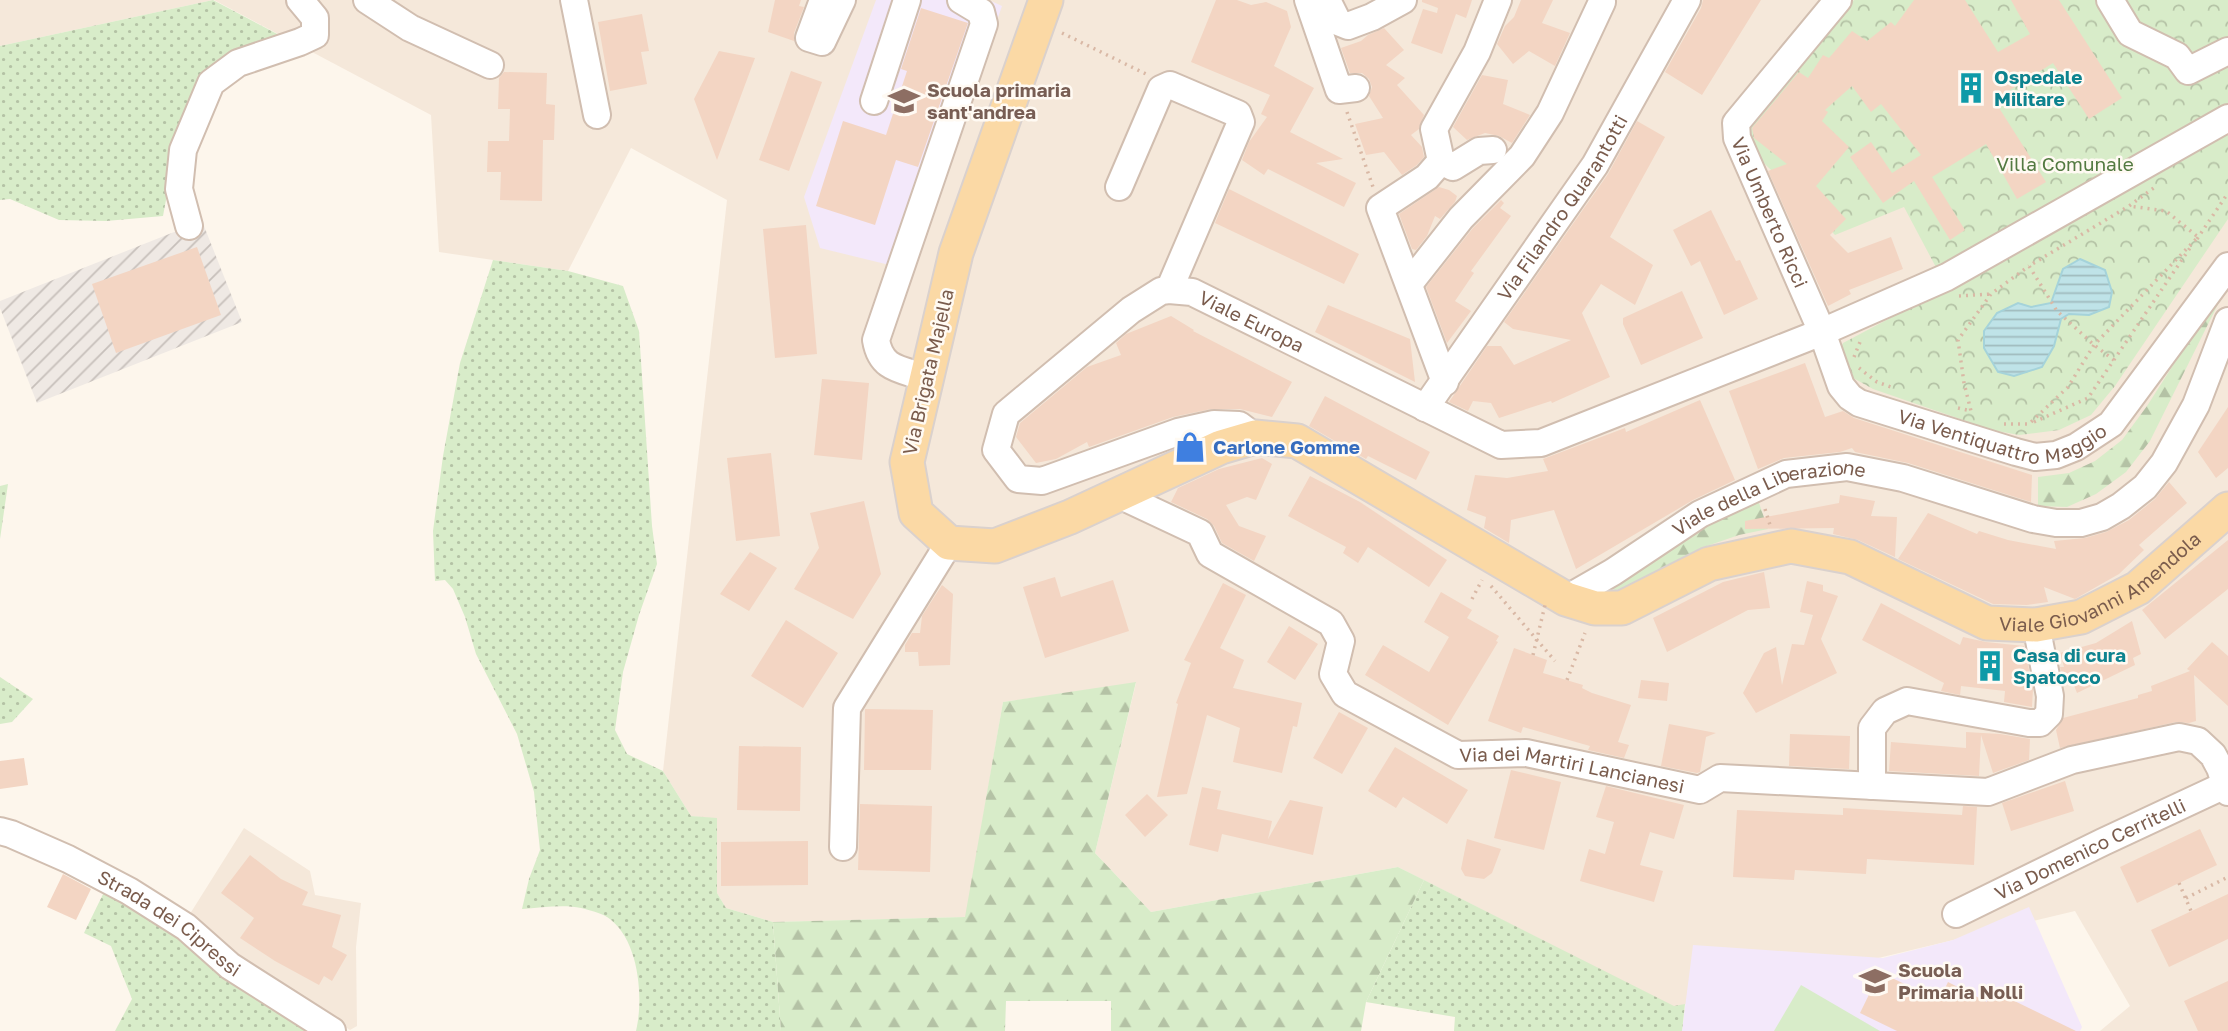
<svg xmlns="http://www.w3.org/2000/svg" width="2228" height="1031" viewBox="0 0 2228 1031" font-family="'Golos Text',sans-serif">
<style>
.residential{fill:#f5e8da}
.industrial{fill:url(#industrial-furrows)}
.education{fill:#f3e8fa}
.grass{fill:url(#grass-dots)}
.forest{fill:url(#forest-firs)}
.park{fill:url(#park-crowns)}
.pitch{fill:#d8ecc9}
.water{fill:url(#water-rules);stroke:#a5d3da;stroke-width:2}
.building{fill:#f3d5c3}
.lines{fill:none;stroke-linecap:round;stroke-linejoin:round}
.minor-casing{stroke:#d1beb0;stroke-width:30}
.major-casing{stroke:#dad1cd;stroke-width:37}
.path{stroke:#d9b8a5;stroke-width:3.5;stroke-dasharray:2 5;stroke-linecap:butt}
.minor{stroke:#fff;stroke-width:26}
.major{stroke:#fbd9a5;stroke-width:33}
.path-bridge{stroke:#d9b8a5;stroke-width:3.5;stroke-dasharray:2 5;stroke-linecap:butt}
.labels{text-anchor:middle;stroke-width:5;stroke-linejoin:round;paint-order:stroke}
.culture-label{font-size:19px;font-weight:bold;fill:#0d838f;stroke:#fffaf3;text-anchor:start}
.education-label{font-size:19px;font-weight:bold;fill:#785e54;stroke:#fffaf3;text-anchor:start}
.park-label{font-size:19px;fill:#537a41;stroke:#fffaf3}
.street-label{font-size:19px;fill:#7a5c4d;stroke:#fffaf3}
.shop-label{font-size:19px;font-weight:bold;fill:#366cbe;stroke:#fffaf3;text-anchor:start}
</style>
<defs>
<pattern id="industrial-furrows" width="10" height="10" patternUnits="userSpaceOnUse" patternTransform="scale(1.75)"><rect width="10" height="10" fill="#efe9e4"/><path d="M-1 1l2-2M0 10L10 0M9 11l2-2" fill="none" stroke="#c7c0bb"/></pattern>
<pattern id="grass-dots" width="8" height="8" patternUnits="userSpaceOnUse" patternTransform="scale(1.75)"><rect width="8" height="8" fill="#d8ecc9"/><path d="M2 2h.1M6 6h.1" fill="none" stroke="#b4c2a5" stroke-width="1.8" stroke-linecap="round"/></pattern>
<pattern id="forest-firs" width="22" height="20" patternUnits="userSpaceOnUse" patternTransform="scale(1.75)"><rect width="22" height="20" fill="#d8ecc9"/><path d="M5 1l3.5 6h-7zM16 11l3.5 6h-7z" fill="#b4c2a5"/></pattern>
<pattern id="park-crowns" width="20" height="18" patternUnits="userSpaceOnUse" patternTransform="scale(1.75)"><rect width="20" height="18" fill="#d8ecc9"/><path d="M2 6a3 3 0 1 1 6 0M12 15a3 3 0 1 1 6 0" fill="none" stroke="#b4c2a5"/></pattern>
<pattern id="water-rules" width="6" height="5" patternUnits="userSpaceOnUse" patternTransform="scale(1.75)"><rect width="6" height="5" fill="#bfe3e8"/><path d="M0 2.5h6" fill="none" stroke="#a0bbbe"/></pattern>
</defs>
<rect width="100%" height="100%" fill="#fdf6ec"/>
<path class="residential" d="M0,0H213L0,46Z
M214,0H2228V1031H2100L2130,1006L2075,911L1674,1007L1398,867L1151,912L1095,853L1136,683L1003,702L966,917L773,922L726,908L717,893V819L691,816L663,771L727,200L631,148L568,271L439,252L431,115Z
M244,828L310,871L315,895L361,903L356,947L357,1026L350,1030L240,960L188,917Z"/>
<path class="industrial" d="M202,221L242,322L37,403L0,308V301Z"/>
<path class="education" d="M876,0H989L1002,6L910,270L820,248L804,197Z
M2029,907L2082,1027L2080,1031H1682L1693,945L1883,958L1953,940Z"/>
<path class="grass" d="M213,0L283,37L245,46L225,60L174,157L163,216L106,221L59,220L10,199L0,200V46Z
M493,260L568,271L623,286L639,331L652,526L657,564L639,615L623,672L615,730L627,754L663,771L691,816L717,818V893L726,908L773,922L781,1031H636C644,997 639,938 607,917C601,913 589,910 581,908C563,904 540,908 522,909L529,879L540,850L534,792L517,734L476,654L465,617L453,589L445,580L435,581L433,531L443,456L460,363Z
M8,484L0,539V486Z
M0,677L33,699L12,722L0,724Z
M1424,880L1674,1006L1685,1004L1682,1031H1454L1455,1017L1366,1002Z
M107,886L327,1031H115L132,999L111,946L84,933Z"/>
<path class="forest" d="M2225,284H2228L2150,441L2126,472L2096,494L2067,507L2038,506V477L2069,473L2095,461L2122,440L2147,406Z
M1758,500L1768,529L1739,535L1701,548L1625,589L1615,590L1607,587L1704,523Z
M1136,682L1095,853L1151,912L1398,867L1424,880L1366,1002L1361,1031H1111V1001H1006L1005,1031H781L773,922L965,917L1003,702Z"/>
<path class="park" d="M1854,0H2228V219L2115,386L2091,415L2059,430L2019,435L1992,430L1873,389L1846,374L1838,354L1843,343L1947,288L1904,207L1835,235L1790,188L1747,147L1745,125Z"/>
<path class="pitch" d="M1801,985L1880,1031H1774Z"/>
<path class="water" d="M2080,259L2105,270L2112,292L2109,307L2089,315L2069,314L2061,319L2054,346L2042,367L2014,376L1998,372L1984,348V331L1997,313L2018,303L2031,307L2051,303L2063,269Z"/>
<path class="building" d="M775,0H801L799,6L804,7L794,33V41L768,32Z
M1216,0H1237L1251,5L1266,2L1287,11L1291,27L1274,66L1314,88L1290,132L1343,159L1316,163L1356,183L1344,207L1268,169L1264,175L1242,160L1249,142L1267,117L1261,114L1270,95L1191,62Z
M1422,0H1472L1466,18L1456,14L1442,54L1411,43L1423,9L1437,13L1438,8L1422,2Z
M1521,0H1553L1542,23L1570,33L1555,66L1529,51L1513,64L1497,44L1505,26L1514,17Z
M1703,0H1761L1702,95L1665,72L1701,8Z
M1914,0H1965L1998,52L2030,34L2011,0H2059L2122,98L2089,119L2053,63L1994,100L2046,182L2017,199L1986,144L1932,177L1965,230L1950,240L1914,181L1883,203L1850,157L1871,142L1892,173L1921,155L1881,104L1871,112L1852,86L1825,110L1828,112L1822,121L1849,147L1816,186L1846,219L1830,235L1848,253L1891,237L1903,269L1849,290L1851,294L1828,306L1768,171L1787,164L1754,138L1752,128L1799,72L1808,78L1823,55L1829,58L1852,31L1867,41L1891,22L1895,26Z
M921,8L968,23L918,167L896,160L875,225L816,206L843,121L886,135L907,71L901,69Z
M642,14L649,51L641,52L647,84L610,91L598,22Z
M1384,28L1404,50L1386,65L1405,78L1397,85L1424,115L1419,129L1411,135L1422,147L1424,157L1417,165L1402,175L1384,152L1366,155L1355,124L1383,118L1369,96L1372,87L1369,79L1362,73H1350L1341,48L1361,41L1368,35Z
M719,51L755,58L717,160L694,99Z
M791,71L822,82L789,171L759,160Z
M504,72L547,73L546,104L555,105L554,140H543L542,201L500,200L501,172H487L488,141H509L510,109H498L499,78Z
M1482,75L1508,80L1503,104L1530,115L1512,143L1499,136L1485,133L1467,140L1453,127Z
M1637,121L1665,137L1610,237L1653,265L1635,305L1601,284L1582,313L1610,377L1552,403L1551,401L1499,418L1491,403L1473,401L1468,411L1449,402L1487,346H1501L1514,365L1571,340L1513,329L1504,322L1608,174Z
M1439,187L1449,190L1457,196L1455,202L1440,219L1435,216L1427,236L1416,250L1412,249L1399,214Z
M1229,189L1359,254L1344,284L1215,223Z
M1501,200L1504,203L1500,208L1511,216L1471,271L1474,273L1455,301L1471,311L1447,343L1426,287L1473,228Z
M1711,210L1736,261L1740,260L1758,299L1724,315L1700,261L1691,266L1673,230Z
M806,225L817,354L775,358L763,229Z
M197,247L221,315L116,353L92,284Z
M1682,291L1703,338L1641,365L1623,324V318Z
M1328,305L1410,339L1415,382L1315,332Z
M1171,316L1194,330L1193,331L1292,382L1272,417L1240,409H1211L1173,417L1089,447L1087,442L1056,459L1036,463L1016,437L1020,423L1087,367L1121,355L1116,343L1126,334Z
M1805,363L1825,417L1843,411L1854,418L2032,475L2031,502L1908,463L1855,452L1852,448L1840,452L1784,458L1758,469L1729,391Z
M822,379L869,383L862,460L814,455Z
M1325,396L1430,452L1416,480L1368,456L1366,459L1309,426Z
M1700,400L1735,480L1693,500L1576,569L1554,510L1511,520L1509,543L1484,528L1486,517L1467,510L1475,475L1507,478L1548,471L1543,459L1625,428L1626,432Z
M2228,407V468L2216,478L2198,452Z
M771,453L780,536L736,541L727,458Z
M1262,458L1272,464L1256,500L1247,497L1226,505L1239,526L1266,536L1254,561L1222,543L1214,526L1207,519L1171,502L1178,488L1219,469Z
M1310,476L1360,502L1447,560L1429,587L1368,547L1358,563L1343,553L1346,547L1288,516Z
M2169,482L2187,503L2139,545L2144,550L2119,574L2075,599L2044,587L2048,602L2027,605L1993,604L1898,559L1928,513L1977,534L1979,531L2008,540L2056,549L2054,541L2085,538L2106,532L2129,520L2155,499Z
M1840,495L1875,501L1871,516L1897,517L1895,557L1858,540L1833,534L1834,528L1745,529V521L1839,503Z
M864,501L881,574L853,619L794,589L819,548L810,513Z
M2228,540V589L2165,639L2142,610Z
M750,552L777,568L749,611L720,594Z
M1764,572L1770,608L1748,610L1667,652L1653,618L1723,582Z
M1055,577L1061,597L1113,580L1129,631L1045,658L1023,587Z
M1807,581L1823,585V591L1838,596L1821,639L1837,673L1756,713L1743,693L1764,653L1776,647L1782,685L1792,644L1804,645L1813,615L1800,612Z
M1223,583L1246,595L1220,648L1244,660L1233,688L1302,703L1297,727L1293,726L1282,773L1233,762L1240,728L1207,715L1187,794L1157,797L1178,704L1176,703L1191,663L1184,660Z
M942,585L953,594L950,665L919,666L918,652H905V645L912,633H920L922,616Z
M1441,592L1472,610L1467,618L1499,636L1496,641L1498,642L1448,725L1365,675L1383,645L1429,672L1449,637L1424,622Z
M1881,603L1960,645L1963,637L1986,642L2024,646L2033,689L2032,707L2004,702L2005,691L1961,686L1960,695L1941,691L1944,683L1862,640Z
M786,620L838,653L803,708L751,676Z
M2132,621L2141,654L2133,658L2135,665L2077,693L2073,683L2064,685L2060,667H2064L2060,653L2096,643Z
M1289,626L1318,644L1295,680L1267,662Z
M2212,642L2228,656V706L2194,675L2196,721L2189,723L2176,722L2060,748L2056,730L2063,718L2138,698V695L2152,691L2151,686L2190,671L2187,669Z
M1514,648L1547,660L1543,673L1583,685L1582,688L1592,693L1631,705L1618,742L1629,745L1624,758L1588,750L1590,746L1523,727L1521,733L1488,721Z
M1641,680L1669,683L1667,701L1638,698Z
M865,709L933,710L931,770H864Z
M1339,712L1368,728L1342,774L1313,758Z
M1669,724L1716,733L1706,737L1700,772L1697,773L1661,766Z
M1966,732L2000,734L2030,739L2029,760L1993,773L1981,735L1979,776L1889,771L1891,742L1966,748Z
M1790,734L1850,736L1849,769L1789,766Z
M739,746L801,747L800,811L737,810Z
M1395,747L1468,790L1447,824L1403,797L1396,808L1368,791Z
M24,758L28,785L0,789V761Z
M1511,770L1561,782L1544,850L1494,838Z
M2065,781L2074,811L2011,831L2002,803Z
M1606,786L1684,805L1674,839L1650,832L1640,865L1663,871L1654,902L1580,881L1589,849L1605,854L1614,822L1596,817Z
M1202,787L1221,791L1217,809L1272,821L1268,839L1290,800L1323,807L1313,855L1222,834L1218,852L1189,845Z
M1147,794L1168,815L1145,837L1125,815Z
M860,804L932,806L930,872L858,870Z
M1963,806L1977,807L1974,865L1867,859L1866,874L1795,870L1794,880L1733,877L1737,810L1843,815V808L1962,815Z
M2200,829L2217,865L2137,903L2120,867Z
M1467,839L1501,849L1492,873L1484,879L1465,876L1461,869Z
M808,841V885L721,886V842Z
M250,855L281,879L308,892L302,905L341,915L332,947L347,955L332,981L324,976L319,985L275,961L240,938L254,918L221,893Z
M63,874L91,889L76,920L47,907Z
M2228,894V939L2169,967L2151,930Z
M1880,972L1939,1001L1948,982L1987,1002L1992,990L2076,1031H1897L1860,1013Z
M2228,981V1031H2198L2184,1001Z"/>
<g class="lines">
<defs>
<g id="minor">
<path d="M367,0L410,28L490,65"/>
<path d="M574,0L597,115"/>
<path d="M823,0L809,38L822,42L842,0"/>
<path d="M1308,0L1339,90L1356,88"/>
<path d="M1327,0L1338,22L1348,26L1372,17L1403,0"/>
<path id="s1" d="M1838,0L1736,123L1737,138L1822,332L1841,386L1850,397L1859,403L2016,452L2035,457L2056,455L2076,447L2111,424L2228,266"/>
<path d="M2110,0L2130,33L2177,56L2188,71L2228,51"/>
<path d="M874,101L907,0"/>
<path d="M1493,150L1479,151L1453,167L1441,161L1434,129L1477,52L1498,0"/>
<path d="M1441,161L1427,177L1380,208L1445,382"/>
<path d="M1119,187L1161,89L1170,85L1238,114L1241,122L1169,290"/>
<path d="M189,226L179,189L183,150L211,83L238,63L300,42L315,35V18L300,0"/>
<path d="M1409,284L1461,218L1522,156L1550,113L1602,2"/>
<path d="M927,378C901,369 881,370 876,340L984,24L981,12L961,0"/>
<path id="s2" d="M1425,408L1595,165L1687,0"/>
<path id="s3" d="M1255,437L1239,425L1214,424L1178,432L1042,481L1018,479L996,450L1006,414L1131,310L1161,291L1169,290L1192,292L1501,445L1541,443L1822,332L1947,277L2228,118"/>
<path id="s4" d="M1117,494L1200,533L1210,554L1331,623L1341,641L1333,674L1345,694L1458,755L1526,753L1700,790L1720,778L1988,792L2072,760L2179,737L2198,741L2213,755L2220,768L2228,792"/>
<path id="s5" d="M1566,599L1613,572L1700,514L1786,474L1847,467L1903,478L2033,519L2056,523H2081L2102,517L2121,506L2145,487L2164,463L2196,405L2228,321"/>
<path d="M1872,786V728L1885,711L1907,701L2029,723H2040L2049,714L2050,696L2036,625"/>
<path id="s6" d="M0,831L11,834L68,859L129,891L186,927L230,966L332,1031"/>
<path d="M843,847L847,708L949,543"/>
<path id="s7" d="M1956,914L2103,842L2225,785"/>
</g>
<g id="major">
<path id="s8" d="M1046,0L956,253L907,462L916,513L949,543L995,546L1070,517L1221,447L1255,437L1297,441L1566,599L1595,608H1622L1709,564L1791,546L1850,557L1987,623L2036,625L2081,617L2138,588L2228,509"/>
</g>
</defs>
<use href="#minor" class="minor-casing"/>
<use href="#major" class="major-casing"/>
<path class="path" d="M1062,33L1146,74
M1347,112L1373,187
M2197,239L2228,193
M1959,296L1991,294
M1854,357L1860,342
M2114,360L2094,345L2057,311L2029,266L2129,206
M1859,368L1877,382L1891,387
M1958,408L1971,411L1964,383L1958,340L1991,294L2029,266
M2034,422L2088,398L2192,245
M2004,424H2029L2068,387L2094,345L2198,237L2166,211L2129,206L2155,187
M1765,509L1770,525
M1491,586L1555,661
M1472,599L1482,580
M1567,680L1585,633
M2179,883L2191,911
M2186,898L2228,877"/>
<use href="#minor" class="minor"/>
<use href="#major" class="major"/>
<path class="path-bridge" d="M1533,655L1546,601"/>
</g>
<defs>
<symbol id="building-bare" viewBox="-9 -9 18 18"><path d="M-4-6H4V6H1V3H-1V6H-4ZM-2.5-4.3h1.7v1.8h-1.7ZM.8-4.3h1.7v1.8H.8ZM-2.5-1h1.7V.8h-1.7ZM.8-1h1.7V.8H.8Z" fill="#0f9aa8" stroke="#fffaf3" stroke-width="2.5" paint-order="stroke"/></symbol>
<symbol id="school-bare" viewBox="-9 -9 18 18"><path d="M0-5L7-2L0 1L-7-2ZM-4 1L0 2.5L4 1V4Q0 6-4 4Z" fill="#8d6e63" stroke="#fffaf3" stroke-width="2.5" paint-order="stroke"/></symbol>
<symbol id="shop-bare" viewBox="-9 -9 18 18"><path d="M-5-2.5h2.3a2.7 3.5 0 0 1 5.4 0H5L5.5 6h-11ZM-1.5-2.5h3a1.5 2.3 0 0 0-3 0Z" fill="#3f7fe0" stroke="#fffaf3" stroke-width="2.5" paint-order="stroke"/></symbol>
</defs>
<g fill-rule="evenodd">
<use href="#building-bare" x="1949" y="66" width="44" height="44"/>
<use href="#school-bare" x="882" y="79" width="44" height="44"/>
<use href="#shop-bare" x="1168" y="425" width="44" height="44"/>
<use href="#building-bare" x="1968" y="644" width="44" height="44"/>
<use href="#school-bare" x="1853" y="959" width="44" height="44"/>
</g>
<g class="labels">
<g class="culture-label">
<text x="1994" y="84">Ospedale<tspan x="1994" dy="22">Militare</tspan></text>
<text x="2013" y="662">Casa di cura<tspan x="2013" dy="22">Spatocco</tspan></text>
</g>
<g class="education-label">
<text x="927" y="97">Scuola primaria<tspan x="927" dy="22">sant'andrea</tspan></text>
<text x="1898" y="977">Scuola<tspan x="1898" dy="22">Primaria Nolli</tspan></text>
</g>
<g class="park-label">
<text x="2065" y="171">Villa Comunale</text>
</g>
<g class="street-label">
<text dy="7" stroke="none"><textPath href="#s2" startOffset="243">Via Filandro Quarantotti</textPath></text>
<text dy="7" stroke="none"><textPath href="#s1" startOffset="256">Via Umberto Ricci</textPath></text>
<text dy="7" stroke="none"><textPath href="#s3" startOffset="620">Viale Europa</textPath></text>
<text transform="translate(928 372) rotate(-77)" y="7">Via Brigata Majella</text>
<text dy="7" stroke="none"><textPath href="#s1" startOffset="620">Via Ventiquattro Maggio</textPath></text>
<text dy="7" stroke="none"><textPath href="#s5" startOffset="231">Viale della Liberazione</textPath></text>
<text dy="7" stroke="none"><textPath href="#s8" startOffset="1838">Viale Giovanni Amendola</textPath></text>
<text dy="7" stroke="none"><textPath href="#s4" startOffset="576">Via dei Martiri Lancianesi</textPath></text>
<text dy="7" stroke="none"><textPath href="#s7" startOffset="149">Via Domenico Cerritelli</textPath></text>
<text dy="7" stroke="none"><textPath href="#s6" startOffset="194">Strada dei Cipressi</textPath></text>
</g>
<g class="shop-label">
<text x="1213" y="454">Carlone Gomme</text>
</g>
</g>
</svg>
